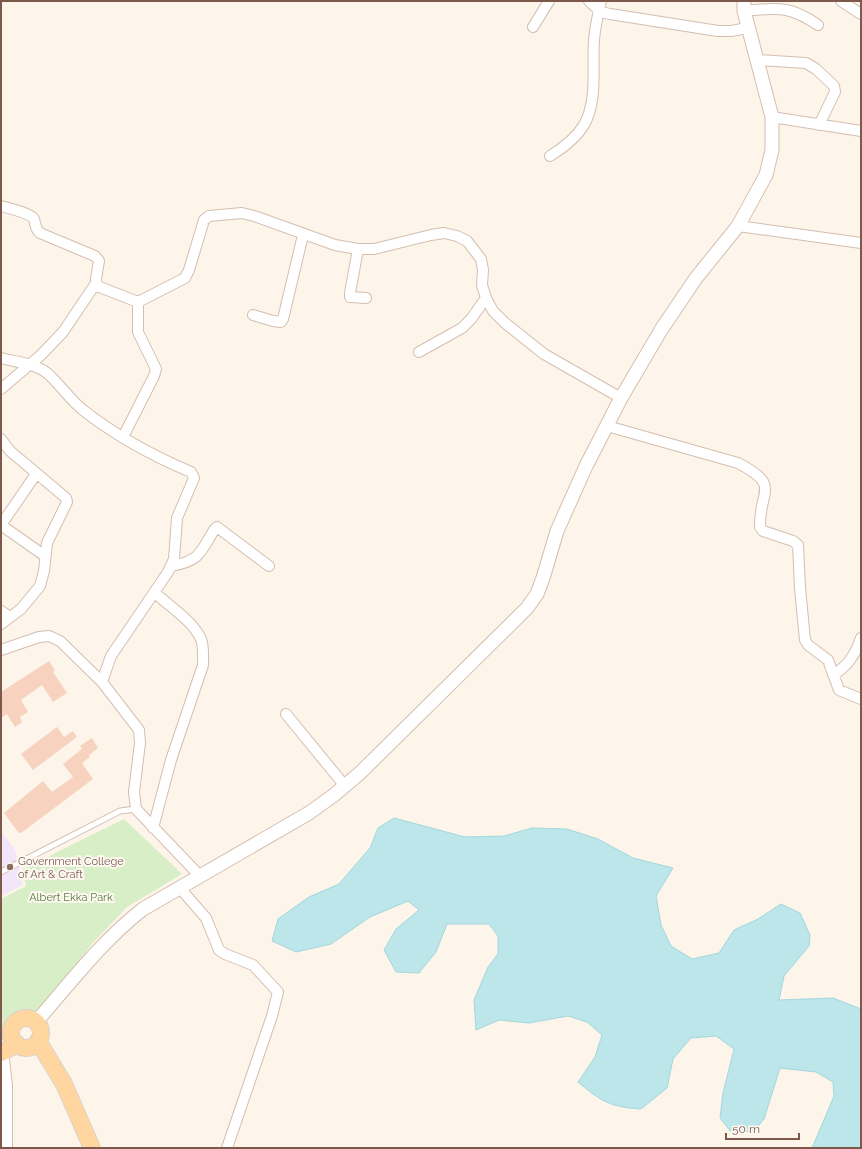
<svg xmlns="http://www.w3.org/2000/svg" width="862" height="1149" viewBox="0 0 862 1149" font-family="Raleway,sans-serif">
<style>
.education{fill:#f2e6fb}
.green{fill:#d8eec6}
.water{fill:#bce6ea;stroke:#a1d7dd}
.building{fill:#f6d2bf}
.lines{fill:none;stroke-linecap:round;stroke-linejoin:round}
.service-casing{stroke:#d4beb0;stroke-width:7}
.minor-casing{stroke:#d4beb0;stroke-width:12}
.tertiary-casing{stroke:#d4beb0;stroke-width:15}
.primary-casing{stroke:#dad1cc;stroke-width:18}
.service{stroke:#fff;stroke-width:5}
.minor{stroke:#fff;stroke-width:10}
.tertiary{stroke:#fff;stroke-width:13}
.primary{stroke:#ffd6a0;stroke-width:16}
.education-dot{fill:#8d6e63;stroke:#fff9f2;stroke-width:1.5}
.labels{text-anchor:middle;stroke-width:4;stroke-linejoin:round;paint-order:stroke}
.education-label{font-size:11px;fill:#785e54;stroke:#fff9f2;text-anchor:start}
.park-label{font-size:11px;fill:#537c3e;stroke:#fff9f2}
</style>
<rect width="100%" height="100%" fill="#fef5ea"/>
<path class="education" d="M1,831L15,850L23,885L1,896Z"/>
<path class="green" d="M124,819L182,874L127,907L91,945L42,1009L21,1029L1,1041V899L26,886L23,869Z"/>
<path class="water" d="M394,818L465,837L504,836L532,828L567,829L598,839L633,858L673,868L656,896L661,925L671,946L692,959L719,953L734,930L758,919L781,904L800,913L810,935L809,946L784,976L779,1000L833,998L861,1009V1148H812L834,1096L833,1082L816,1072L780,1068L764,1119L754,1131L731,1132L720,1118L723,1093L734,1049L716,1036L691,1038L673,1059L667,1088L641,1109C609,1107 601,1101 578,1082L595,1057L602,1035L587,1022L568,1016L529,1023L499,1020L476,1030L474,1000L488,967L498,954V936L489,924H447L436,952L419,973L396,972L384,950L396,929L419,910L408,901L370,917L331,944L296,952L272,941L278,919L309,897L339,884L370,848L378,828Z"/>
<path class="building" d="M49,661L55,670L53,672L67,693L53,702L42,685L21,700L28,712L20,717L22,722L15,727L7,714L1,718V692Z
M57,727L64,737L73,731L77,737L33,770L21,754Z
M92,738L98,748L89,755L90,757L82,763L93,779L21,833L18,832L4,813L43,781L52,792L73,777L63,764L82,749L80,746Z"/>
<g class="lines">
<defs>
<path id="service" d="M1,872L120,811L136,809"/>
<path id="minor" d="M589,1L601,12L610,14L718,31H731L748,28
M841,1L861,14
M744,11C777,8 789,5 818,25
M533,27L549,1
M757,60L806,63L816,69L834,86L835,92L819,125
M772,117L861,131
M550,156C563,148 576,138 584,125C598,100 592,67 594,40C595,27 598,14 601,1
M1,206C8,208 30,213 34,219C36,225 35,229 40,233L95,256L99,261L96,279L97,286L138,302V332L156,369L154,376L123,437
M738,226L861,243
M358,249L350,293V297L366,298
M138,302L185,278L189,270L204,220L209,216L242,213L254,216L335,245L358,249H374L431,235L444,233L457,236L467,241L481,259L483,270L482,285L486,298L493,311L505,323L544,354L621,398
M253,315L273,321L281,322L283,319L303,235
M419,352L462,328L471,319L486,298
M1,358C16,362 34,363 47,373C60,384 69,399 83,410C116,436 153,456 191,472L194,478L177,518L174,559L168,572L111,656L102,682
M1,389L41,355L63,332L96,283
M607,426L738,463C782,486 759,490 760,527L763,531L793,541L798,545L800,588L805,640L808,645L828,660L839,690L861,699
M1,439L10,451L66,498L67,502L47,543L44,571L40,586L21,609L1,624
M1,525L36,474
M1,525L45,556
M171,566C199,561 200,554 214,530L217,527L269,566
M1,611L10,617
M1,650L39,637L49,636L60,641L102,682L139,730L140,743L134,792L136,809L199,875
M833,675C848,666 855,655 861,638
M286,714L345,786
M153,828L171,760L203,665C203,657 204,647 201,639C192,620 169,606 154,592
M179,887L206,918L219,950L225,954L253,965L278,992L272,1016L227,1148
M3,1052L7,1085V1148"/>
<path id="tertiary" d="M36,1022C70,983 102,941 143,909L309,813L334,795L360,773L527,608L537,594L543,578L557,531L586,466L621,398L661,330L696,278L738,226L766,175L772,150V117L744,11V1"/>
<path id="primary" d="M11 1033a15 15 0 1 1 30 0a15 15 0 1 1-30 0Z
M38,1041L64,1084L92,1148
M1,1053L17,1044"/>
</defs>
<use href="#service" class="service-casing"/>
<use href="#minor" class="minor-casing"/>
<use href="#tertiary" class="tertiary-casing"/>
<use href="#primary" class="primary-casing"/>
<use href="#service" class="service"/>
<use href="#minor" class="minor"/>
<use href="#tertiary" class="tertiary"/>
<use href="#primary" class="primary"/>
</g>
<circle class="education-dot" cx="10" cy="867" r="4"/>
<g class="labels">
<g class="education-label">
<text x="18" y="865">Government College<tspan x="18" dy="13">of Art &amp; Craft</tspan></text>
</g>
<g class="park-label">
<text x="71" y="901">Albert Ekka Park</text>
</g>
</g>
<rect width="862" height="1149" fill="none" stroke="#7c594a" stroke-width="4"/>
<path d="M726 1133v6h73v-6" fill="none" stroke="#7c594a" stroke-width="2"/>
<text x="732" y="1133" font-size="12" fill="#7c594a" stroke="#fff9f2" stroke-width="3" paint-order="stroke">50 m</text>
</svg>
